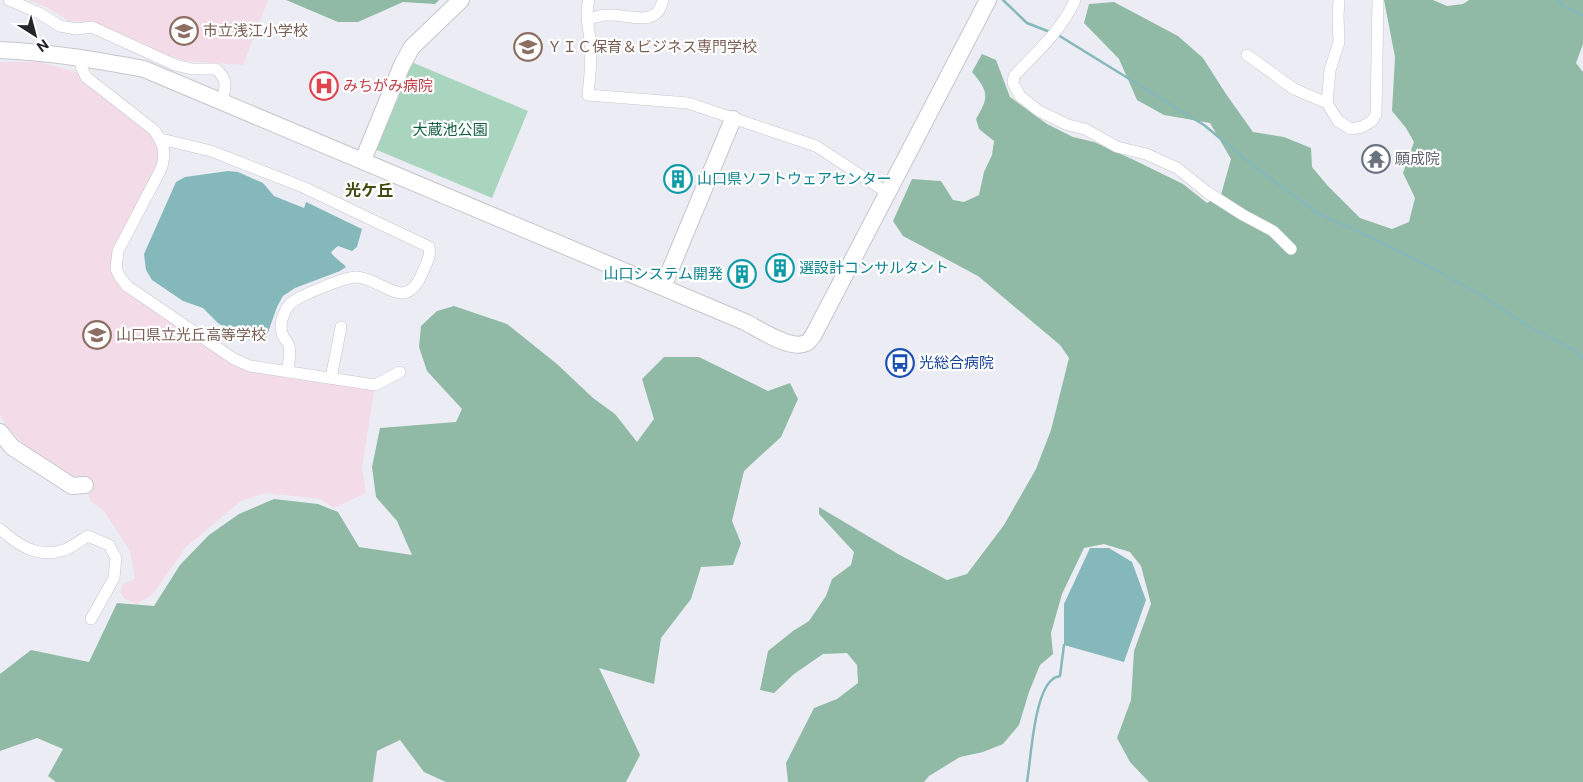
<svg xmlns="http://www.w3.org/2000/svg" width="1583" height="782" viewBox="0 0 1583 782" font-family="Commissioner,'Noto Sans JP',sans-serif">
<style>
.education{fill:#f3dce8}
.green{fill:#a9d4be}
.forest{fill:#90baa5}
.water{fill:#85b8bb}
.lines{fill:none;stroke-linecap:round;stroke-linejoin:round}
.stream{stroke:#85b8bb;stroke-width:2.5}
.street-casing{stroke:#c5c5cc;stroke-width:12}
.secondary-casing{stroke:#c5c5cc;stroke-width:18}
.street{stroke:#fff;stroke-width:11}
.secondary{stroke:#fff;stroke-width:16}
.labels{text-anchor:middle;stroke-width:4.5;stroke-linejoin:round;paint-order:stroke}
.education-label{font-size:15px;fill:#785e54;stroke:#fff;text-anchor:start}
.health-label{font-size:15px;fill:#be3a42;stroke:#fff;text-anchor:start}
.park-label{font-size:15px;fill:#135d41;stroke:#fff}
.worship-label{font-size:15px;fill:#5b616d;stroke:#fff;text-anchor:start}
.culture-label{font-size:15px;fill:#0d838f;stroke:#fff;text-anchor:start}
.transit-label{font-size:15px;fill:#164399;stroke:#fff;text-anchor:start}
.neighbourhood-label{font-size:16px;font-weight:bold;fill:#424a10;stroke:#fff}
</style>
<rect width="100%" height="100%" fill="#ecedf4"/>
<path class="education" d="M28,0H268L243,65L185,61L163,54L138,41L86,22L69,21L48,8Z
M0,62H40L79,73L148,129L162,155L114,276L231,361L370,387L374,391L362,468L366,493L334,508L320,499L266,493L241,501L186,547L153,594L137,604L125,599L120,592L122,584L135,579L130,551L104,511L90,501L82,476L71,477L21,442L7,427L0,415Z"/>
<path class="green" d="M409,61L528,111L492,198L372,148Z"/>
<path class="forest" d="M286,0H439L435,4L403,2L358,22H338Z
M1384,0H1433L1447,6L1463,4L1469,0H1583V44L1576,63L1583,72V782H1149L1130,762L1117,738L1131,700L1134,651L1151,604L1141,566L1130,552L1104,544L1084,548L1062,594L1051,633L1053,654L1040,665L1029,692L1019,725L1003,744L983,752L960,757L929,776L924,782H788L786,763L814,708L837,699L858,683L857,665L847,653L823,654L794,674L774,693L760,690L768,651L793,631L809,621L826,596L832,579L851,565L854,552L819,514V507L898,554L947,580L967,574L1004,525L1036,469L1051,430L1069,358L1060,345L978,276L903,236L893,221L912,179L941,181L953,200L964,202L979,195L984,172L992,155L994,141L979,129L976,119C989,97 989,92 972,72L982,54L996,60L1010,97L1047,124L1073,137L1094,142L1134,160L1183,184L1207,203L1221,195L1231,159L1210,123L1164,115L1137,100L1119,59L1084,23L1089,4L1114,2L1178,36L1203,58L1226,94L1253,132L1284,137L1311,148L1312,167L1327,185L1360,218L1392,229L1409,222L1415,198L1403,173L1414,142L1406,128L1392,111L1395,57Z
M454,306L507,324L557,364L593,398L615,414L637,442L654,419L642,379L664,357H699L768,391L790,383L798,399L781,437L744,471L732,521L741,543L733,565L701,567L691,599L661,638L654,684L599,668L640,755L626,782H446L424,772L400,740L377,751L373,781L372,782H56L48,776L63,749L37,738L0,751V674L31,650L89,662L117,603L154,606L180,565L209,535L239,514L274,499L318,504L338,512L359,547L412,555L397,521L376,497L372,467L380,428L456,422L462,409L427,371L419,347L421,326L437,311Z"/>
<path class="water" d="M228,171L238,172L263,183L274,196L304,208L306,202L362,229L357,247L352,251L338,246L331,252C335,259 341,261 346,267L340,271L295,288L283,296L277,307L266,338L259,342L242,338L218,323L203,308L183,301L152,280L146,270L144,254L176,182L185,177Z
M1090,548H1109L1132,562L1146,600L1124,662L1064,645V604Z"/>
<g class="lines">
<path class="stream" d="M1003,0L1027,23L1050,32
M1557,0L1563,6L1583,16
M1058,35L1204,125L1250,163L1316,212L1409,256L1480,294L1528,326L1574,350L1583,358
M1027,782C1031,759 1034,692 1053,679C1055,677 1058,677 1060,676L1064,645"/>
<defs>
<path id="street" d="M9,0L39,13L60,26L76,29L92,27L175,65L192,69H216C228,80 226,86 222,101
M589,0C584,13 590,33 591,47C591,63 590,79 588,95L688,103L816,146L880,188L889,192
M1075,0C1062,30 1036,53 1014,76L1013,83L1020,96L1039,111L1068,125L1085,129L1117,147L1146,154L1177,168L1207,192L1243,215L1273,231L1291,249
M1339,0L1338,16L1339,42L1330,70L1327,103L1338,121L1351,129L1362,127L1372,121L1376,114L1378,0
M589,19C595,17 602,15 608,15C629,14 657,29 663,0
M1247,55L1294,89L1327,103
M81,57V66L86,77L154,130C164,144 167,155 160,171L118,251L116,269L120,277L127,286L234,359L250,366L375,385L400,372
M161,139L211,151L303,187L429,247C431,258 425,266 421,276C404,313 382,278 356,277C345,277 298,296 290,304C288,306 285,311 284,314C281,320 280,330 283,336C285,340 288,342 289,346C291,355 289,363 287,372
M331,378L341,327
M0,529C18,545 38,559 64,550C72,547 81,540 88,536L109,545L116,558L114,578L91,619"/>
<path id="secondary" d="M0,50C49,52 96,60 144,69L745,322C759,329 791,351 806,343C809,342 812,337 814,334L988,0
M363,160L402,65L412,47L461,0
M663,287L733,119
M0,432L12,447L72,486L85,485"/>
</defs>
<use href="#street" class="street-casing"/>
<use href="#secondary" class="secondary-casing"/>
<use href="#street" class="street"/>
<use href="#secondary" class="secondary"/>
</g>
<defs>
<symbol id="school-ring" viewBox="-11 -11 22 22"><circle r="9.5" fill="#fff" stroke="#8d6e63" stroke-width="1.5"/><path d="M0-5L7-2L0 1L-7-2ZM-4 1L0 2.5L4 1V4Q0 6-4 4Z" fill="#8d6e63"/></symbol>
<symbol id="university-ring" viewBox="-11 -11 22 22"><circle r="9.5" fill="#fff" stroke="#8d6e63" stroke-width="1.5"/><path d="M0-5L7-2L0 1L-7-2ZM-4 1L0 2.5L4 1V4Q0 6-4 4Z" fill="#8d6e63"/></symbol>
<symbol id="hospital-ring" viewBox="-11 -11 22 22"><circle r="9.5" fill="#fff" stroke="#e0444e" stroke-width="1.5"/><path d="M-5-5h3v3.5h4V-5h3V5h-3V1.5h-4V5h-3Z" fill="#e0444e"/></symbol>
<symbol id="temple-ring" viewBox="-11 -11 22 22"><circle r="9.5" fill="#fff" stroke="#6b7280" stroke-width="1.5"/><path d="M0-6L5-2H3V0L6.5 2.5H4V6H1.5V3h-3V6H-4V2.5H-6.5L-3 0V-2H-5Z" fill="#6b7280"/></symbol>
<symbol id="building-ring" viewBox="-11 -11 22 22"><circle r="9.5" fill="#fff" stroke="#0f9aa8" stroke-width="1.5"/><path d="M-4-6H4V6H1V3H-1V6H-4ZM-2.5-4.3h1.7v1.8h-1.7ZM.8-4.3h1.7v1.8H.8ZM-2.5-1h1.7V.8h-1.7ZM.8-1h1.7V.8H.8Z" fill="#0f9aa8"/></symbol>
<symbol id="bus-ring" viewBox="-11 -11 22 22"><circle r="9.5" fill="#fff" stroke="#1a4fb4" stroke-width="1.5"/><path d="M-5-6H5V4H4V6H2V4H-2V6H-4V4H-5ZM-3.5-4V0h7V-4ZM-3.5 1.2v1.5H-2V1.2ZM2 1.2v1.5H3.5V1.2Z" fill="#1a4fb4"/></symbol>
</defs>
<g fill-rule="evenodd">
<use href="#school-ring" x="168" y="15" width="32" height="32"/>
<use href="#university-ring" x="512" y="31" width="32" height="32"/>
<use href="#hospital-ring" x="308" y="70" width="32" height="32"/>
<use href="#temple-ring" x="1360" y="143" width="32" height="32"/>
<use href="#building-ring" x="662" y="163" width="32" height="32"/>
<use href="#building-ring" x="764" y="252" width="32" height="32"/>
<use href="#building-ring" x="726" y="258" width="32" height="32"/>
<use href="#school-ring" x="81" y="319" width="32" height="32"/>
<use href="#bus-ring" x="884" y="347" width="32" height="32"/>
</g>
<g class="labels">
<g class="education-label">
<text x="203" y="36">市立浅江小学校</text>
<text x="547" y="52">ＹＩＣ保育＆ビジネス専門学校</text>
<text x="116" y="340">山口県立光丘高等学校</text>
</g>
<g class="health-label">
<text x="343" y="91">みちがみ病院</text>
</g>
<g class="park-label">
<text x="450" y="135">大蔵池公園</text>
</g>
<g class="worship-label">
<text x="1395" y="164">願成院</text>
</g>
<g class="culture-label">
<text x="697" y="184">山口県ソフトウェアセンター</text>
<text x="799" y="273">選設計コンサルタント</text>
<text x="723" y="279" text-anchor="end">山口システム開発</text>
</g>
<g class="transit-label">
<text x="919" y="368">光総合病院</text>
</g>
<g class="neighbourhood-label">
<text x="369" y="196">光ケ丘</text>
</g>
</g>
<g transform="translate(35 35) rotate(144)" stroke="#ffffff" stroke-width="4" paint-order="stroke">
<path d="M0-4L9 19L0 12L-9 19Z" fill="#252628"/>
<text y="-8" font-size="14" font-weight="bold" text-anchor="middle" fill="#252628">N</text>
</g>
</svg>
